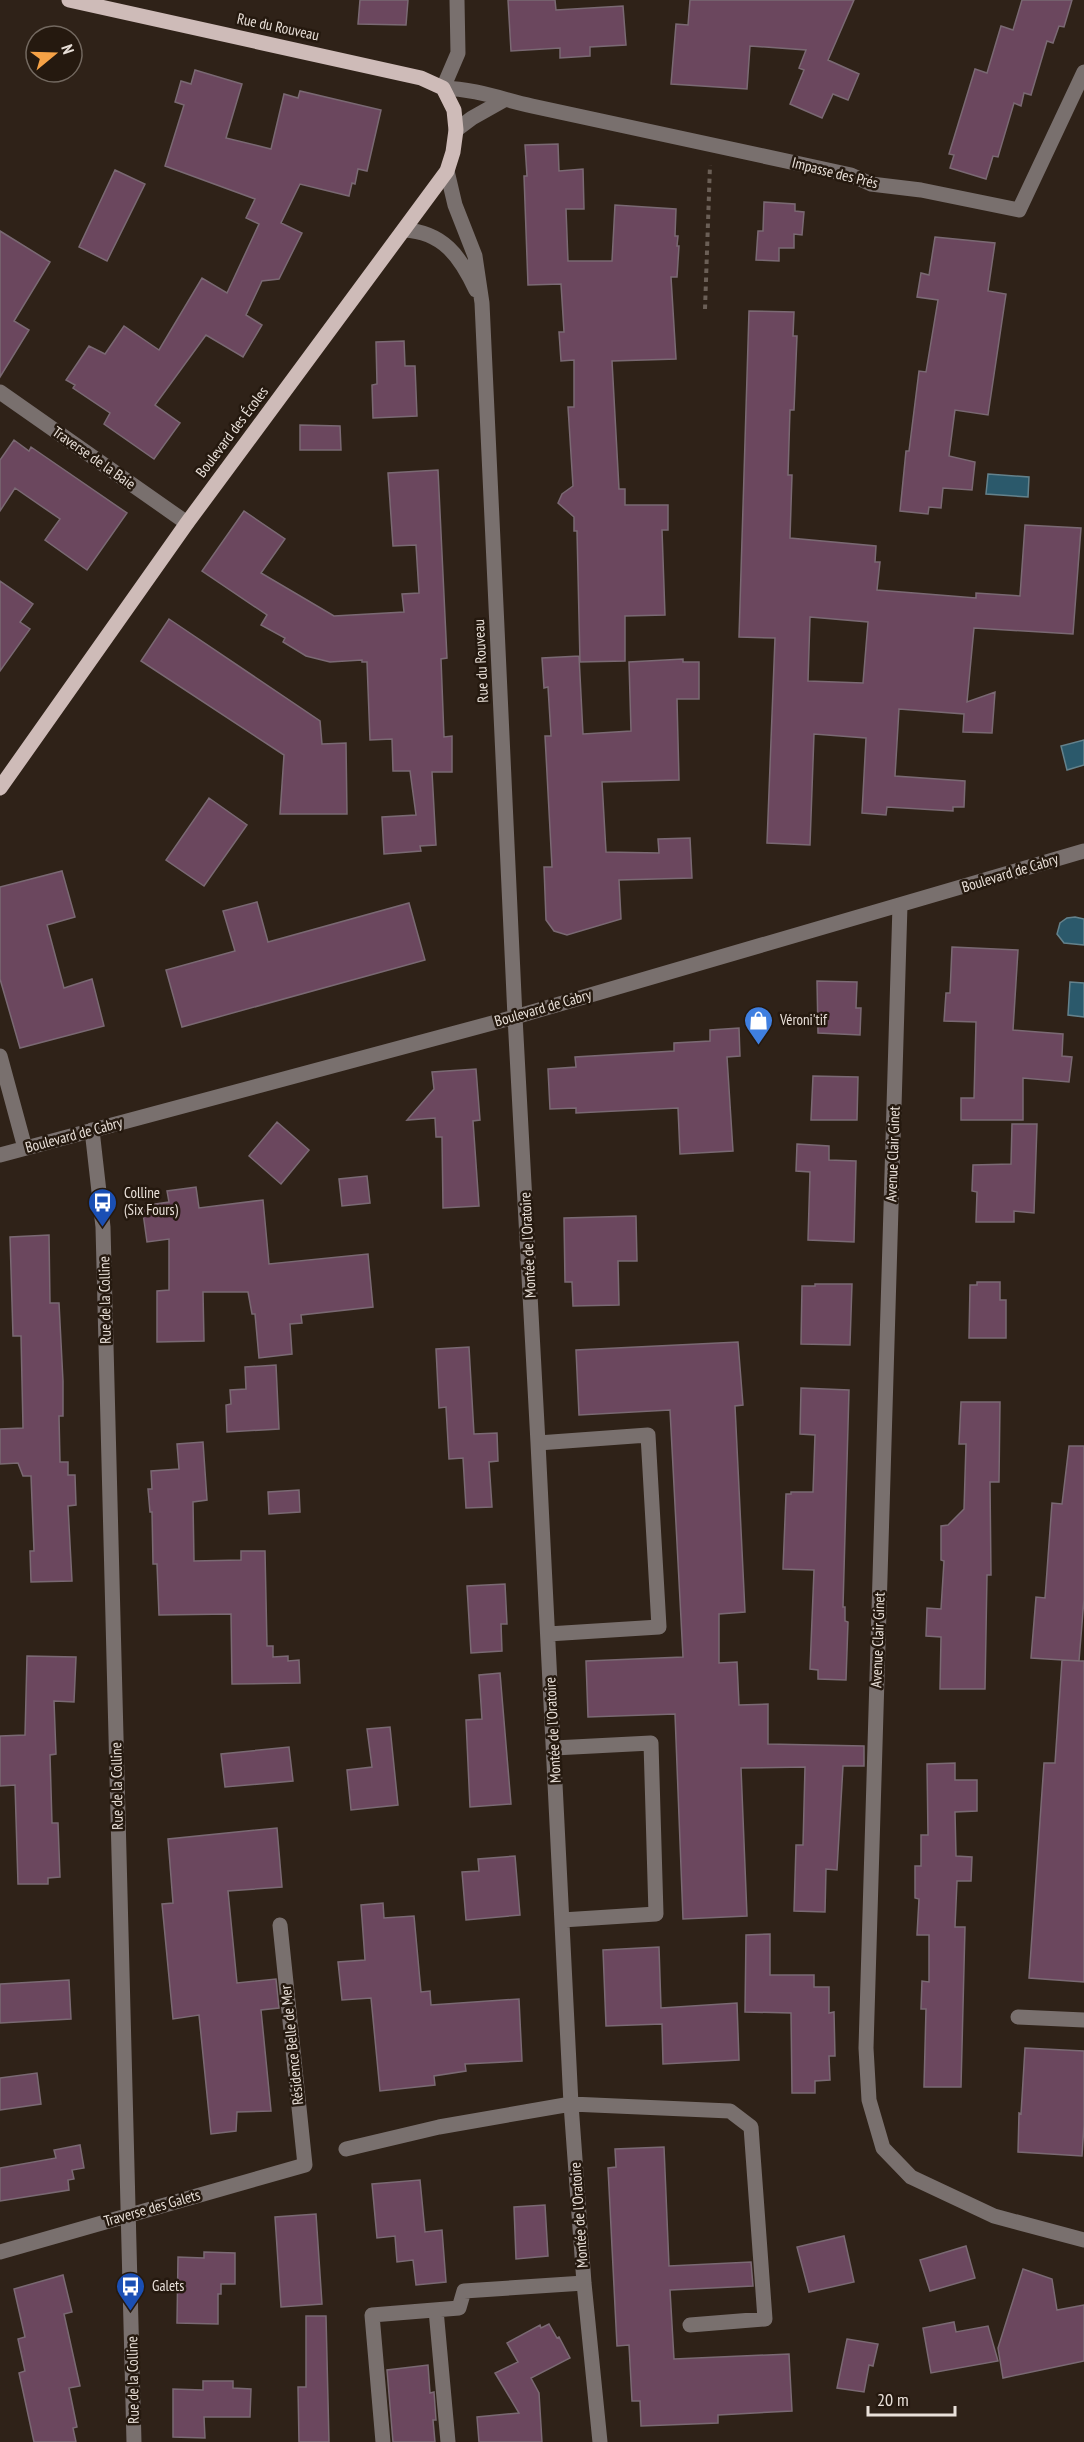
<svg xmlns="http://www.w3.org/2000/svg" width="1084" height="2442" viewBox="0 0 1084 2442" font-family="'PT Sans Narrow',sans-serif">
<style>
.water{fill:#2b596b;stroke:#64828c;stroke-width:1.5}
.building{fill:#6b475e;stroke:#7a6973;stroke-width:1.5;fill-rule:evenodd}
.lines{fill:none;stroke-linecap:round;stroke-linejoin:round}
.path{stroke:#6b5f56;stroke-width:4;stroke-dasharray:4.5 4.5;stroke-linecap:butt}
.minor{stroke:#79706e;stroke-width:15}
.major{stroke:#cebbb8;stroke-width:15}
.labels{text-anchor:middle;stroke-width:5;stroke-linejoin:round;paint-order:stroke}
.street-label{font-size:15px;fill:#e9e0d9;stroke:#25190f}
.poi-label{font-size:15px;fill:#e9e0d9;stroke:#25190f;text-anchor:start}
</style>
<rect width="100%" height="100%" fill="#2f2218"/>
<path class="water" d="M988,474L1029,477L1028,497L986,494Z
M1084,740V765L1067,770L1061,746Z
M1075,917L1084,919V945L1064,943L1057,934L1060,923L1067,918Z
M1070,982L1084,983V1017L1068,1015Z"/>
<path class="building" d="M360,0H408L406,25L358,24Z
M508,0H555L556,10L623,6L626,45L590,47V56L560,58V48L511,51Z
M690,0H854L828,60L859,74L848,100L833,94L822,118L790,104L804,70L799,68L806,50L750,46L747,89L671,84L676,24L688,25Z
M1022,0H1072L1064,27L1059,26L1053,43L1047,41L1031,95L1024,93L1021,106L1014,103L998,157L993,156L986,179L950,168L954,155L949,154L975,69L987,73L1001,26L1013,30Z
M195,70L242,84L226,138L271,149L284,94L298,98L300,91L381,110L367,171L358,169L355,184L352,183L349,196L300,184L281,223L302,233L279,279L262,281L246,315L262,325L243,357L206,335L155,405L180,423L154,459L104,424L110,413L73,388L75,385L66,380L89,346L105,354L124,326L159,350L202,278L227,293L259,224L246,218L255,199L165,166L184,105L175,102L181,81L191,84Z
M558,144L559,171L583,169L584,209H566L568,261H612L615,205L676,209L675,236H678L677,246H679L677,277H671L676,359L612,361L619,489H625V505H668V530H662L665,615L625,616V661L580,662L577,531H574V517L558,503L562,494L573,486L568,407H574V360L561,361L559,332H564L561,284L528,285L524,176H527L525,145Z
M115,170L145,184L107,261L79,247Z
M764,202L795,204V211L804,212L802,235L794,234V248H779V261L756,260L758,231H763Z
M0,231L50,262L14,321L29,330L0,377Z
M935,237L995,243L988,291L1006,294L988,415L955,410L949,456L975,462L972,490L943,488L941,508L929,507L928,514L900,511L906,451H909L919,371L926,372L938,300L917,297L921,273L929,275Z
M749,311L794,312L793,336H797L794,410H790L788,475H792L790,538L876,546L875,562H880L877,590L976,598V593L1020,596L1025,525L1081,528L1073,634L974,628L967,702L995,692L992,733L963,732L964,714L899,709L895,776L965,781L964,807H953V811L887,807L886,815L862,813L866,738L814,734L810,845L767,843L775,638L739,637ZM810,617L868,622L863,683L808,681Z
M404,341L405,366H415L417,416L373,418L372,385L377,384L376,342Z
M300,425L340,426L341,450H300Z
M14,440L29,451L31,447L127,513L87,570L45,540L60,519L15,488L0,511V460Z
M438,470L447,658L441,659L444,737L452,736V772H432L436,845L420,846L421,851L384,854L382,817L416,815L410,771H393L392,739L370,740L367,662H362V660L330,662L306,656L283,642L285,638L261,625L267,615L202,571L244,511L285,539L261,573L334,616L404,612L402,594L419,593L416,545L393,546L388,473Z
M0,581L33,604L20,622L30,629L0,671Z
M169,619L320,721L322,744L346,743L347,814H280L284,755L141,661Z
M579,656L583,734L631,731L629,662L683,659V662H699V699H677L679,780L602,782L606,852L659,853L658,839L690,838L692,878L619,880L621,919L567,935L554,931L546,920L544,867H552L545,736H551L548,687L544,688L542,658Z
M209,798L247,825L204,886L166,860Z
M62,871L75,917L47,925L64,988L92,979L104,1026L20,1048L0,979V887Z
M257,902L268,942L409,903L425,960L182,1027L166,970L235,951L223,911Z
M952,947L1018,950L1013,1030L1063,1034L1062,1056L1072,1057L1069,1082L1023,1078V1120H961V1098H974L976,1022L944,1021L946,993H950Z
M817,981L857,982L856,1008H861L860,1035L818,1033Z
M739,1028L740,1056L727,1057L733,1151L680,1154L678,1108L576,1113V1108L550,1109L548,1069L576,1067L575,1057L674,1051V1043L710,1041V1030Z
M476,1069L480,1120L473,1121L479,1206L443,1208L442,1137H436L435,1118L407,1120L434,1089L432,1072Z
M813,1076L858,1077L857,1120H811Z
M277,1122L309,1150L281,1184L249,1156Z
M1012,1124H1037L1034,1213L1014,1211V1222H976L977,1192L972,1191L973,1165L1011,1164Z
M797,1144L829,1146V1160L856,1161L854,1242L808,1240L810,1172L796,1171Z
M367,1176L370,1203L342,1206L339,1179Z
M196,1187L199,1208L263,1200L269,1264L368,1254L373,1307L301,1315L302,1323L290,1324L292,1354L259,1358L255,1314H252L248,1292H203L204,1341L157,1342V1291L169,1290V1239L147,1242L142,1206L169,1202L167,1191Z
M636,1216L637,1261H618L619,1305L573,1306L572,1282H565L564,1218Z
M49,1235L50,1303H59L63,1381V1416H59L60,1462H68V1475H75L76,1505L68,1506L72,1581L31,1582L30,1551H34L31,1476H23L18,1463L0,1464V1429L23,1428L21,1336H13L10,1237Z
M977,1282H1000V1300H1006V1338H969L970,1285H977Z
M815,1284H852L850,1345L801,1344L802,1286H815Z
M738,1342L743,1405L735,1406L745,1612L719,1614V1663L737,1662L739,1705L768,1704V1744L864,1746V1766H843L837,1870L826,1869L825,1912L794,1911L796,1845H803L805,1767L741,1768L747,1916L683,1919L675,1714L588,1717L586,1661L683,1657L670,1410L579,1415L576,1350Z
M469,1347L474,1434L497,1433L498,1461L489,1462L492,1507L466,1508L463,1458L449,1459L446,1407L439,1408L436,1349Z
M276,1365L279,1429L227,1432L226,1405L231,1404L230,1390L246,1389L245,1367Z
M801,1388L849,1390L843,1607H845V1621L848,1622L846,1680L818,1679V1670L810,1669L814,1570L783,1569L786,1494H791V1492H813L815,1435L800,1434Z
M961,1402H1000L999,1482H990L991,1575H987L985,1689H940L941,1637L926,1636L927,1608L941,1609L944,1561L941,1560V1526L948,1525L964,1509L966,1444H959Z
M203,1442L207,1500L193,1502L194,1561L241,1560V1551H265L267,1646H273V1657L288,1656V1661L299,1660L300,1683L232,1684L231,1614L159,1615L157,1564H153L152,1512H150L148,1489H152L151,1471L179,1469L177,1444Z
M1069,1446H1084V1599L1079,1661L1031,1658L1036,1597L1045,1598L1052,1503L1062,1504Z
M299,1490L300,1512L269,1514L268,1492Z
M505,1584L507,1624H501L502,1651L471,1653L467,1586Z
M27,1656L76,1657L74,1702L54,1701L56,1754L50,1755L52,1823H58L60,1877L48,1878V1884H18L15,1785L0,1786V1736L25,1735Z
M1062,1660L1084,1661V1982L1029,1978L1044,1763H1055Z
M500,1673L511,1804L470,1807L466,1720L482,1719L479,1675Z
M390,1727L398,1805L351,1810L347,1770L372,1767L367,1729Z
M289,1747L293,1781L225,1787L221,1754Z
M955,1763V1780H977V1811L955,1812L956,1856L972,1857L971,1881H957L955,1927H965L961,2087H924L926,2009H921L922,1981L929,1982V1935H917L919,1899L915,1898V1866H921V1835H928L927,1764Z
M277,1828L282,1887L228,1891L237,1983L276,1979L279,2008L261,2010L271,2111L237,2112L236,2131L211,2134L199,2015L173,2019L162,1904L173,1903L168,1839Z
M515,1856L520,1915L466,1920L462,1872L479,1871L478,1859Z
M383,1903L384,1918L414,1916L421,1992L430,1991L431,2005L519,1999L522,2061L465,2064L466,2071L434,2076L435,2085L380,2091L371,1998L342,2000L338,1962L365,1960L361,1905Z
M770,1934V1975H814V1987H829V2013L834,2012L835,2056H829L830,2080L815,2081V2093H792L791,2013L745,2012L746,1935Z
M659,1947L661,2008L737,2003L739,2060L663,2064L662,2024L606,2026L603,1950Z
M69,1980L71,2019L0,2023V1984Z
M1025,2048L1084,2051V2125L1082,2156L1018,2152L1019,2113L1021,2114Z
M37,2073L41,2104L0,2110V2078Z
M80,2145L84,2168L72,2170L74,2179L68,2180L69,2190L0,2201V2168L56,2158L54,2150Z
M664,2147L669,2266L751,2262L753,2286L670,2290L674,2359L789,2354L792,2411L718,2415V2423L641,2426L640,2401H632L629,2345L617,2346L608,2168L616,2167L615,2149Z
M420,2180L425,2232L442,2230L446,2282L416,2285L413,2260L397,2262L395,2236L377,2238L372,2184Z
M545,2205L548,2256L516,2259L514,2207Z
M316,2214L322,2304L281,2307L275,2217Z
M844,2236L854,2282L809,2292L797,2247Z
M966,2246L975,2278L930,2291L920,2260Z
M204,2252L235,2253V2284H221V2294H218V2324L177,2323L178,2257L204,2258Z
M1023,2269L1052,2279L1057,2310L1084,2305V2361L1003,2378L998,2348Z
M63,2275L72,2312L64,2314L80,2386L69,2388L77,2427L73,2428L76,2442H34L19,2373L25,2371L18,2339L25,2337L14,2289Z
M306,2316H326L329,2442H299L298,2387H306Z
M954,2322L956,2332L988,2326L998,2361L931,2373L923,2328Z
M549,2324L557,2338L559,2337L570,2358L531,2378L539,2393L542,2442H479L477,2417L519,2413L495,2373L518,2362L507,2343L540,2325L541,2328Z
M847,2339L878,2344L873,2366L869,2365L864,2392L837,2388Z
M428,2365L430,2393L434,2392L436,2420H433L435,2442H393L387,2370Z
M203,2381H233V2388L251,2389L250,2417H204L205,2438L173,2437V2389L203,2390Z"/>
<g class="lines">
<path class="path" d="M705,309L710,165"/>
<path class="minor" d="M457,0L458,53L443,88C476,89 501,99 532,106L851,175L871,184L921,190L1019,210L1084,72
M456,130L472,118L504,100
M447,171L455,205L475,256L482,303L515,1017L538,1443L571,2104L584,2283L600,2442
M404,230C443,232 460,256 476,290
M0,392L187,523
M900,905L866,2048L869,2100L883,2148L911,2177L994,2216L1084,2240
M0,1056L25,1148
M92,1130L103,1227L134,2442
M0,1155L515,1017L1084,851
M538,1443L648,1435L659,1627L548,1634
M554,1748L651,1743L656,1914L562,1920
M1018,2017L1084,2020
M346,2149L439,2127L571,2104L730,2111L751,2127L765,2319L690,2325
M0,2252L305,2165L280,1925
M436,2310L448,2442
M383,2442L372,2315L459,2308L464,2291L584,2283"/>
<path class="major" d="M0,788L187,523L447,171L453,152L456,130L454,110L443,88L421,78L69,0"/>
</g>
<defs>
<symbol id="shop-pin" viewBox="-11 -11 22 30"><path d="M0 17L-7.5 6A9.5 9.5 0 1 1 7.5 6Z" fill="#3f7fe0" stroke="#25190f"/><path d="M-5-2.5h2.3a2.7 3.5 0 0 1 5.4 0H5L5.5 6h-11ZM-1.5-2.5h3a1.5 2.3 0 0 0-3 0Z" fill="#fff"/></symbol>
<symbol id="bus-pin" viewBox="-11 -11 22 30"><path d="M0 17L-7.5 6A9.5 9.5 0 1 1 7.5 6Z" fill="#1a4fb4" stroke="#25190f"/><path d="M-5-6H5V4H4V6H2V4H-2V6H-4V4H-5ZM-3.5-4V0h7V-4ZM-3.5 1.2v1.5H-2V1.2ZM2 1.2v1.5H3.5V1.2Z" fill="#fff"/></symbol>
</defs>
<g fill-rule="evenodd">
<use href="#shop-pin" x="742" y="1004" width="33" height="45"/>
<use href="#bus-pin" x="86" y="1186" width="33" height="45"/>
<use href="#bus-pin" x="114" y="2270" width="33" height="45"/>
</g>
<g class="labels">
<g class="street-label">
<text transform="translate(278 27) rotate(12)" y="5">Rue du Rouveau</text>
<text transform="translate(835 173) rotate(14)" y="5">Impasse des Prés</text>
<text transform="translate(232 432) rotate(-53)" y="5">Boulevard des Écoles</text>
<text transform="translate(94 458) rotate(35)" y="5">Traverse de la Baie</text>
<text transform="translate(481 661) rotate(-93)" y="5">Rue du Rouveau</text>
<text transform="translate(1010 873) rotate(-17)" y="5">Boulevard de Cabry</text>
<text transform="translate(543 1008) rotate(-16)" y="5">Boulevard de Cabry</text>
<text transform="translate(74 1135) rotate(-15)" y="5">Boulevard de Cabry</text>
<text transform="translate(893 1154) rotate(-88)" y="5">Avenue Clair Ginet</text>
<text transform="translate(528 1245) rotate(-93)" y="5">Montée de l'Oratoire</text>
<text transform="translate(105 1300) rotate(-91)" y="5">Rue de la Colline</text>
<text transform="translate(878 1640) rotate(-88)" y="5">Avenue Clair Ginet</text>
<text transform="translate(553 1730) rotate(-93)" y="5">Montée de l'Oratoire</text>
<text transform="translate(117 1786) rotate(-91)" y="5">Rue de la Colline</text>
<text transform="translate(292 2045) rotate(-96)" y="5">Résidence Belle de Mer</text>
<text transform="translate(152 2208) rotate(-16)" y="5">Traverse des Galets</text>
<text transform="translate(579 2215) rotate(-94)" y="5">Montée de l'Oratoire</text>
<text transform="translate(133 2380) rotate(-91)" y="5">Rue de la Colline</text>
</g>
<g class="poi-label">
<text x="780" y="1025">Véroni'tif</text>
<text x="124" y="1198">Colline<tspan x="124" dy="17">(Six Fours)</tspan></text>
<text x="152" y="2291">Galets</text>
</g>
</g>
<g transform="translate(54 54) rotate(71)"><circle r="28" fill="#25190f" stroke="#736960" stroke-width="1.5"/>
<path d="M0-4.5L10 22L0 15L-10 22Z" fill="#f6a246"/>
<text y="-9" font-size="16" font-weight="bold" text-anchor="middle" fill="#e9e0d9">N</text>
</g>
<path d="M868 2406v9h87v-9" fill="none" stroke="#e9e0d9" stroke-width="3"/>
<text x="877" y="2406" font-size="18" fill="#e9e0d9" stroke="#25190f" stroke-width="4.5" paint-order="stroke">20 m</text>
</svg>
